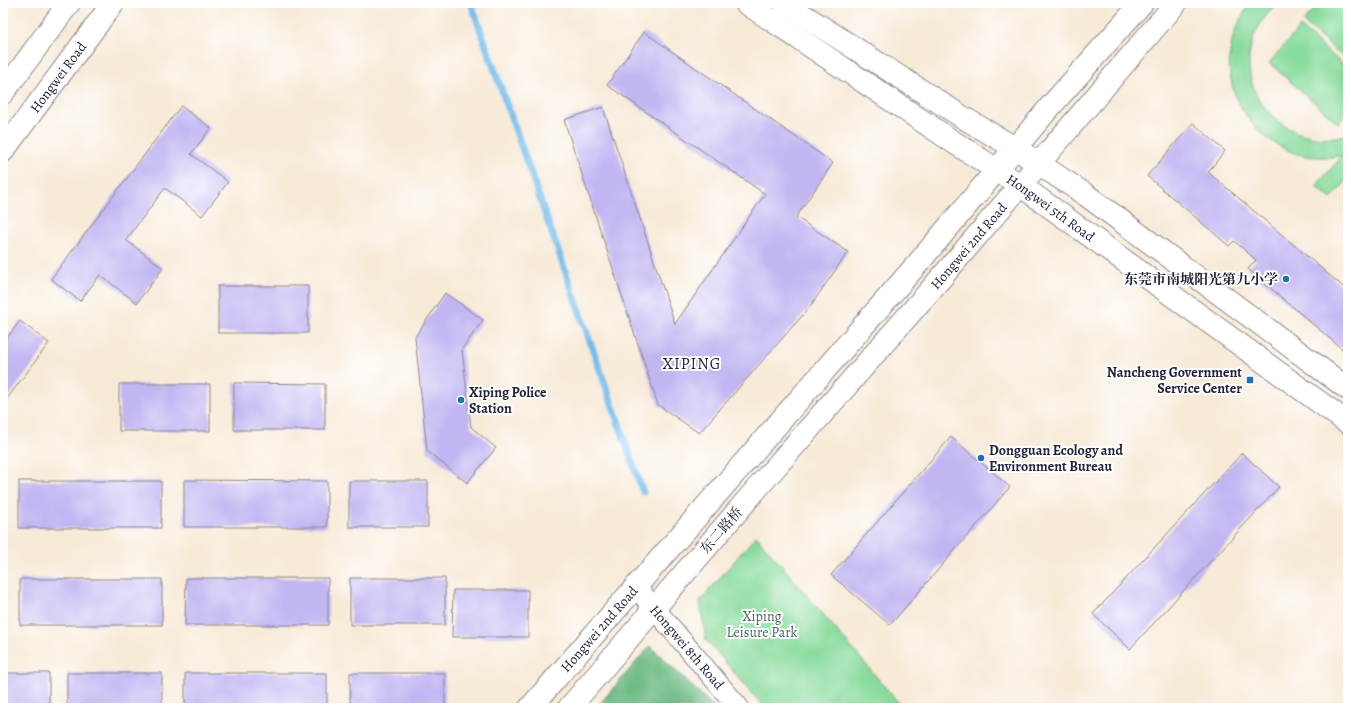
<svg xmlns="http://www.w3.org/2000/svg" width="1351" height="711" viewBox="0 0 1351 711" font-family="Alegreya,'Noto Serif SC',serif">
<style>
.green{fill:#88db9c;stroke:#557e6c}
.forest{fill:#6ebb84;stroke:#486e60}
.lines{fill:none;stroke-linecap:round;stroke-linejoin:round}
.stream{stroke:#75bded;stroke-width:7}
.building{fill:#c1b6f2}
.minor-casing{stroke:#8c8689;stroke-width:22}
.tertiary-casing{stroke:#8c8689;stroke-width:24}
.minor{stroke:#fff;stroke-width:20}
.tertiary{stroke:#fff;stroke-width:22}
.poi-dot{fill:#1f6fb2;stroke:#fff;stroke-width:1.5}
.labels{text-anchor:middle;stroke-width:4;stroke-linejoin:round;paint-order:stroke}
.street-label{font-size:14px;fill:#22223b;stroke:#fff}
.poi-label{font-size:14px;font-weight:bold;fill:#22223b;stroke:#fff;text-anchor:end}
.park-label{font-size:14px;fill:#46635d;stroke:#fff}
.quarter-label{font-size:16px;letter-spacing:1px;fill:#22223b;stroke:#fff}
</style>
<rect width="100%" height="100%" fill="#fff"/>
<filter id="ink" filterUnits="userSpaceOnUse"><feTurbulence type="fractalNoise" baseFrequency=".025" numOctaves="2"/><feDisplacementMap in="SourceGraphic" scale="8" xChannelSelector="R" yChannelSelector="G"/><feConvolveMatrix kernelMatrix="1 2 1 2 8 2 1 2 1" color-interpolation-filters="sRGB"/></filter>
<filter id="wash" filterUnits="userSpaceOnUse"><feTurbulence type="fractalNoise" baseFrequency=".012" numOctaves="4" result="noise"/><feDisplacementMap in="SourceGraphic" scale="16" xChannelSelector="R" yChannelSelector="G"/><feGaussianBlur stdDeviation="0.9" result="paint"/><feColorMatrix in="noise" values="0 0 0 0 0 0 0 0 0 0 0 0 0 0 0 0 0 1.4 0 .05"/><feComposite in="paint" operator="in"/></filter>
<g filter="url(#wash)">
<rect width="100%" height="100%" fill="#f7ead7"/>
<path class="green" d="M1251,3H1277C1263,18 1251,35 1249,56C1245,109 1298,151 1348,134V179L1331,199L1316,186L1342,156C1330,157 1319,158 1306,156C1260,147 1224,100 1230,53C1232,34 1240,18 1251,3Z
M1320,3H1348V61L1303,22Z
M1300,27L1348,69V112L1338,123L1269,63Z
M756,536L903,708H765L706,640L700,601Z"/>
<path class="forest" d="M650,646L715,708H596Z"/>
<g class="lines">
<path class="stream" d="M471,3L643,492"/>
</g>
<g id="blocks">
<path class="building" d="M644,32L833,163L796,217L848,252L809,308L699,433L658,405L564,120L603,107L675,324L765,194L607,85Z
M181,106L211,128L191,154L228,182L202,216L165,188L126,240L163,268L137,303L100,275L80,301L51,279Z
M1193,123L1225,151L1208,172L1348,291V354L1248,269L1256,260L1234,241L1229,246L1147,176Z
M218,286H308V333H218Z
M445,293L483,320L462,349L471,427L496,448L467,483L427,451L415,337Z
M20,321L49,343L3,404V343Z
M234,383L325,384V430H234Z
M119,384H210V431H119Z
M951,437L1010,487L890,625L831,575Z
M1242,453L1279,487L1130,649L1093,614Z
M184,480L327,481V527H184Z
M19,481H161V528H19Z
M349,481H428V527H349Z
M186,578H328V625H185Z
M350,578H445V625H350Z
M20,579H162V625H20Z
M453,590H528V637H452Z
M3,673H49V708H3Z
M67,673H162V708H67Z
M185,673H327V708H185Z
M350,673H445V708H350Z"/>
</g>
</g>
<g filter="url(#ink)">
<use href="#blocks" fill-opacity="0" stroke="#8c8689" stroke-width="1"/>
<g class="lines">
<defs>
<g id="minor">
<path id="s1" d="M636,587L739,708"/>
</g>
<g id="tertiary">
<path id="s2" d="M746,3L952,141L1020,185L1348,423"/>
<path d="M784,3L964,118L1015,148L1086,195L1348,389"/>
<path d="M3,93L69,3"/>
<path id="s3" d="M3,151L113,3"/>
<path id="s4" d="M530,708L919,262L1049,108L1142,3"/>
<path id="s5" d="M569,708L759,486L941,278L1176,3"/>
</g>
</defs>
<use href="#minor" class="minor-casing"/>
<use href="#tertiary" class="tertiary-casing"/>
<use href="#minor" class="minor"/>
<use href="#tertiary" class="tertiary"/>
</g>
</g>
<g class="poi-dot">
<circle cx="1286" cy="279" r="4"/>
<rect x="1246" y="376" width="8" height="8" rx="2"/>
<circle cx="461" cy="400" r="4"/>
<circle cx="981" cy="458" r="4"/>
</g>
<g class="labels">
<g class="street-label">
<text dy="5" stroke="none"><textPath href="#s3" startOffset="92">Hongwei Road</textPath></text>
<text dy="5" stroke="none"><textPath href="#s2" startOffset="367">Hongwei 5th Road</textPath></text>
<text dy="5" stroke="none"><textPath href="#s5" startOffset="611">Hongwei 2nd Road</textPath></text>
<text transform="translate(721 530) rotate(-49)" y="5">东二路桥</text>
<text dy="5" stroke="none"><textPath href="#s4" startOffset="105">Hongwei 2nd Road</textPath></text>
<text dy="5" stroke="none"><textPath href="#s1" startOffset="79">Hongwei 8th Road</textPath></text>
</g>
<g class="poi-label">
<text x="1278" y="284">东莞市南城阳光第九小学</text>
<text x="1242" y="377">Nancheng Government<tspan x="1242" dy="16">Service Center</tspan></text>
<text x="469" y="397" text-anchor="start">Xiping Police<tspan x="469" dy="16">Station</tspan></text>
<text x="989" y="455" text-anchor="start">Dongguan Ecology and<tspan x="989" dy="16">Environment Bureau</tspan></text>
</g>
<g class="park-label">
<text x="762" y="621">Xiping<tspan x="762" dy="16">Leisure Park</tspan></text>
</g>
<g class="quarter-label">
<text x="692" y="369">XIPING</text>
</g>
</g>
<rect width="1351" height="711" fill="none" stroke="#fff" stroke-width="16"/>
</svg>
